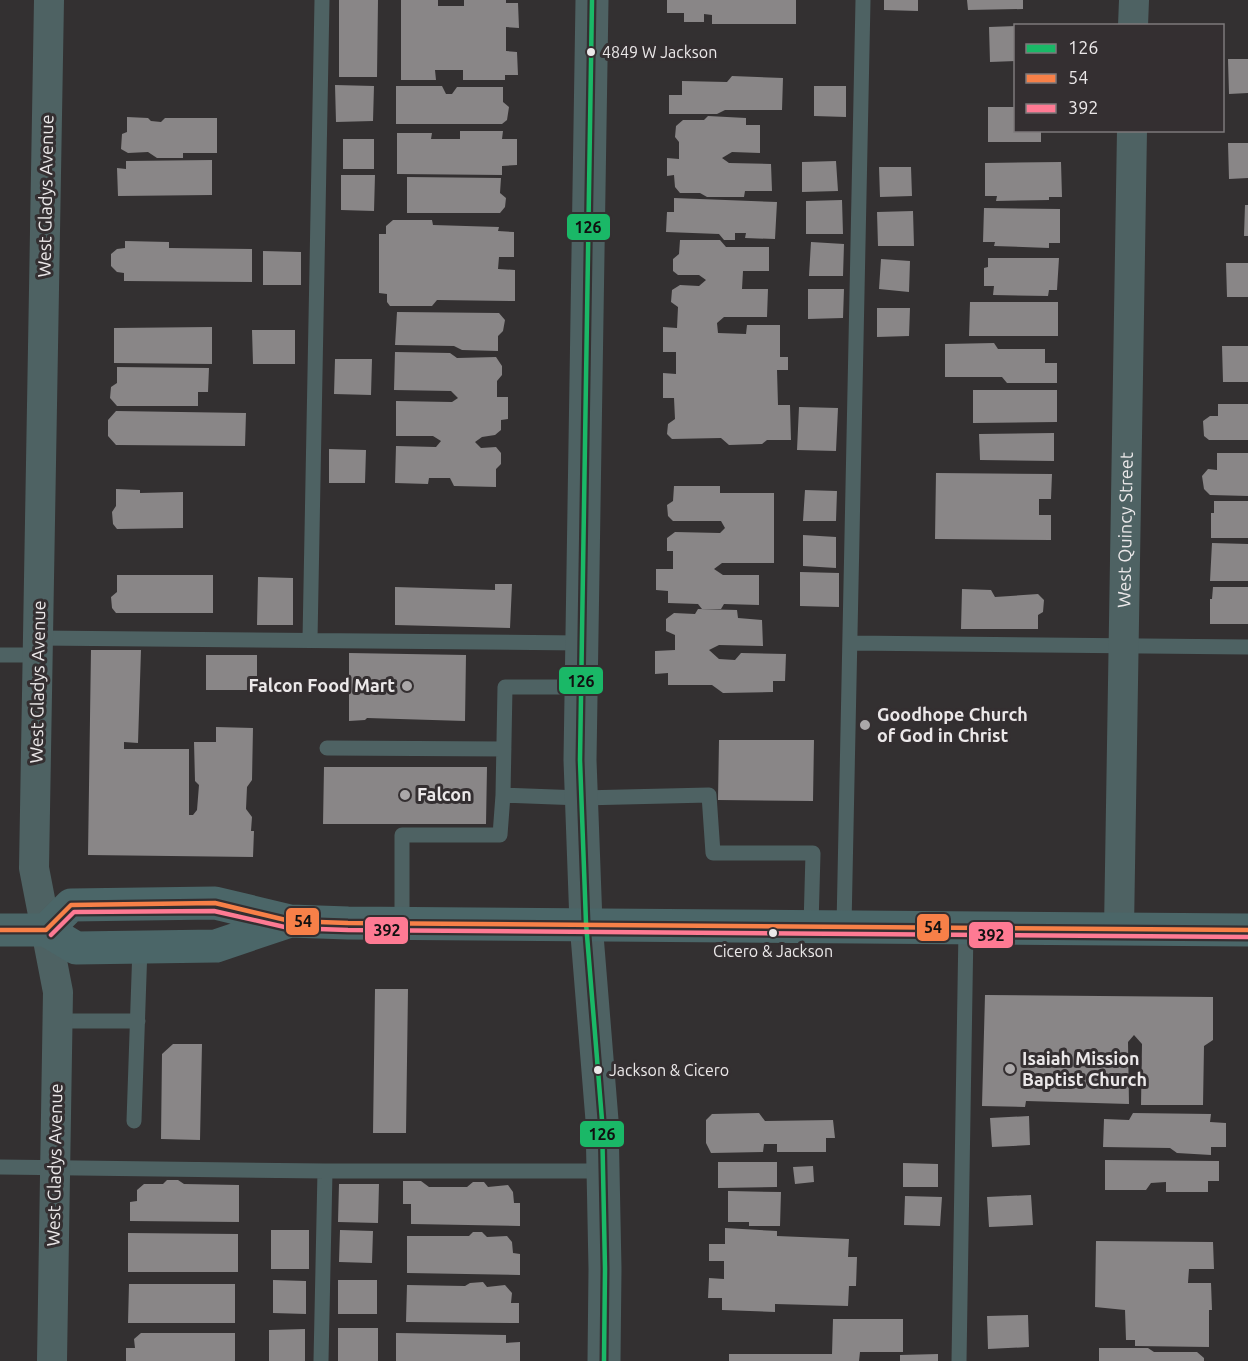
<svg xmlns="http://www.w3.org/2000/svg" width="1248" height="1361" viewBox="0 0 1248 1361" font-family="Ubuntu,sans-serif">
<style>
.building{fill:#898687}
.lines{fill:none;stroke-linecap:round;stroke-linejoin:round}
.service{stroke:#4e6263;stroke-width:15}
.minor{stroke:#4e6263;stroke-width:30}
.tertiary{stroke:#4e6263;stroke-width:33}
.primary{stroke:#4b6668;stroke-width:33}
.bus-1-casing{stroke:#342f31;stroke-width:9}
.bus-2-casing{stroke:#342f31;stroke-width:9}
.bus-3-casing{stroke:#342f31;stroke-width:9}
.bus-1{stroke:#1ab867;stroke-width:4.5}
.bus-2{stroke:#f78048;stroke-width:4.5}
.bus-3{stroke:#fe7a93;stroke-width:4.5}
.bus-dot{fill:#ebe8e9;stroke:#342f31;stroke-width:2}
.poi-dot{fill:#aba8a9;stroke:#342f31;stroke-width:2}
.labels{text-anchor:middle;stroke-width:6;stroke-linejoin:round;paint-order:stroke}
.bus-label{font-size:16px;fill:#ebe8e9;stroke:#342f31;text-anchor:start}
.street-label{font-size:18px;fill:#ebe8e9;stroke:#342f31}
.poi-label{font-size:18px;font-weight:bold;fill:#ebe8e9;stroke:#342f31;text-anchor:start}
.line-badge{stroke:#342f31;stroke-width:2}
.pale-badge-label{font-size:16px;text-anchor:middle;font-weight:bold;fill:#111}
</style>
<rect width="100%" height="100%" fill="#333031"/>
<path class="building" d="M339,0H378L377,77H339Z
M401,0H438V6H464V0H506V3H518L519,28L506,27V51L517,52L518,75H505V80H463V70H435L436,80H401Z
M667,0H796V24H712V15L704,14V22H684V13H667Z
M884,0H918V11L884,10Z
M967,0H1023V9L968,10Z
M1016,26V61L990,62L989,27Z
M1228,59H1248V93L1229,94Z
M732,76L783,78L782,110H725L717,114H669V95H682V81L727,82Z
M335,85L374,86L373,121L336,122Z
M396,86H442L446,94H452L457,87H503V102L509,107L507,120L502,124H396Z
M814,86H846V117L814,116Z
M988,107H1016V130H1041V142H988Z
M708,116L746,118V125H760V153L732,152L722,158L729,163L771,164L772,191H745L744,197H707L700,193H680L675,187L674,175L667,176V158L679,159V142L675,137L676,126L683,120H704Z
M127,117L148,118L151,121L161,122L165,118H217V153H183V158H157L148,152L128,153L121,149L122,134L127,132Z
M460,131H503L502,139H517V165L502,166V175L397,174V133H432L431,139H460Z
M343,139H374V169H343Z
M1228,143H1248V178L1229,179Z
M212,160V195L118,196L117,168L126,169V161Z
M836,161L838,191L802,192V162Z
M1061,162L1062,197H1049V200L996,201L997,196H985V163Z
M879,167H911L912,196L880,197Z
M341,175H375L374,211L341,210Z
M407,177L501,178L500,193L506,198L505,207L500,213H407Z
M674,198L777,202L775,239L745,238L746,233H735V240H724L719,234L666,232L667,212H674Z
M842,200L843,234H806V201Z
M1245,205H1248V236H1244Z
M984,208L1060,209V243H1049V248L994,246L995,242H983Z
M913,211L914,246H878L877,212Z
M393,220H432L433,225L499,227L498,231L514,232V257H499L498,269L515,270V301L437,300L432,306H390L387,302V294L379,293V234H386V226Z
M680,240H720L726,247H769V271H743L742,289H768L767,317H724L717,323L718,333L746,334L747,325H780V357H788V370H777L778,405H790L791,440H767L762,444L729,445L721,438L672,439L667,434L668,424L675,419L674,398H663V373L676,374V352H663V327L677,328L678,307L671,302L672,290L680,285L699,286L706,280L699,275H678L673,271V259L679,254Z
M125,241L169,242V248L252,249V282L124,281V273L117,272L111,266V254L117,249L125,248Z
M811,242L844,244L843,276H809Z
M263,251L301,252V285H263Z
M988,258H1059L1057,290H1049L1048,296L993,295L994,286H984V268L988,267Z
M881,259L910,261L909,292L879,289Z
M1226,263H1248V297H1227Z
M808,289H844L843,318L808,319Z
M970,302H1058V336H969Z
M877,308H910L909,336L877,337Z
M397,312L499,313L505,320L503,331L498,336V351L462,350L454,346L395,345Z
M212,327V364L114,363V328Z
M252,330H295V364H253Z
M994,343L998,349H1045V363H1057V383H1007L1002,377H945V344Z
M1222,346H1248V382H1223Z
M395,352L450,353L457,358L496,357L502,366V375L497,381V397H508V419L501,420V430L495,435L482,437L475,442L481,448L496,447L501,453V464L496,469V487L454,486L450,478H429L428,484L395,483L396,446L436,447L441,441L433,436H396V401L452,402L458,398L451,391L394,390Z
M335,359H372L371,395L334,394Z
M117,367L209,368L208,392H198V406H117L110,398L111,387L117,383Z
M973,390H1057V422L973,423Z
M1218,404H1248V440H1209L1204,436L1203,421L1210,416H1218Z
M799,407L838,408L836,451L797,450Z
M116,411L246,413L245,446L116,445L108,436V420Z
M1054,433V461L980,460L979,434Z
M329,449L366,450L365,483H329Z
M1217,453H1248V496L1210,495L1204,489L1202,476L1208,469L1217,470Z
M936,473L1052,474L1051,499H1039V515H1051V540L935,539Z
M674,486H720V493H774V563H722L714,569L723,575H759V605L724,604L721,609H702L698,604L668,603V591L656,590V569H673V551H667V538L675,532L720,533L725,528L721,521H673L668,516L667,505L673,501Z
M116,489L140,490V493L183,492V528L117,529L113,524L112,512L116,506Z
M805,490L837,491L836,521H803Z
M1214,501H1248V538H1211V513H1214Z
M803,535L836,537V568L803,566Z
M1212,543L1248,544V581H1210Z
M800,572L839,573V607L800,606Z
M117,575H213V613H116L112,608L111,597L117,592Z
M258,577L293,578V625H257Z
M495,584H512L510,628L395,625V587L495,590Z
M1213,587H1248V624H1210V599H1212Z
M962,589L991,590L995,597L1038,594L1044,600L1043,612L1038,615V629H961Z
M698,609L737,610L738,618L762,620L763,646L719,645L709,650L719,659L735,660L741,653L786,654L785,681H773V692L723,693L712,685H668V673L655,674V651L675,650V635L666,631V619L674,613L695,614Z
M91,650H141L138,743L124,742V749H189V815H193L197,810L199,785L195,781L194,742H216V727L253,728L252,780L247,787L246,809L252,817L251,831H254L253,857L88,855Z
M349,653L466,655L465,721L367,718L365,720L349,721Z
M206,655H257V690H206Z
M719,740H814L813,801L718,800Z
M324,767H487L486,824H323Z
M375,989H408L406,1133H373Z
M985,995L1213,997V1040L1204,1046L1203,1105H1141L1142,1044L1134,1035L1128,1042L1129,1104L1026,1101L1025,1107L982,1106Z
M173,1044H202L200,1140L161,1139L162,1054Z
M759,1113L765,1121L833,1120L835,1138H826V1152H777V1144H764L763,1152L711,1153L706,1143V1120L712,1114Z
M1133,1113L1211,1114L1210,1122L1226,1123V1147H1211V1155L1177,1153L1170,1148L1103,1147L1104,1119L1129,1120Z
M1029,1116L1030,1145L992,1147L990,1118Z
M1105,1160L1219,1161V1181H1208V1192H1166V1182L1151,1183L1146,1190H1105Z
M718,1162H777V1187L718,1188Z
M903,1163L938,1164V1187H903Z
M813,1166L814,1182L795,1184L793,1167Z
M167,1180H178L184,1184L239,1185V1222L130,1221V1202L137,1201V1190L144,1184H163Z
M403,1181H421L429,1187H467L473,1182H484L488,1187L508,1185L513,1192L514,1203H520V1226L411,1224V1204H403Z
M339,1184H379L378,1223L338,1222Z
M728,1191L781,1192L780,1226H749V1222H728Z
M1031,1195L1033,1225L989,1227L987,1197Z
M905,1196L942,1197L940,1226L904,1225Z
M725,1228L777,1231V1236L849,1239L848,1257H857L856,1286H849L848,1306L775,1304V1312L722,1310V1298H708L709,1278L724,1279V1261H709V1244H725Z
M271,1230H309V1269H271Z
M340,1230L373,1231L372,1263L339,1262Z
M473,1232H482L487,1237L507,1236L512,1242L513,1253L520,1254V1275L407,1273V1236H469Z
M128,1233L238,1234V1272H128Z
M1096,1241L1213,1242L1214,1269H1189L1188,1283H1211L1212,1310H1209V1347L1135,1346V1340H1126L1125,1310L1095,1307Z
M273,1280L306,1281V1314L273,1313Z
M338,1280H377V1314H338Z
M483,1282L487,1287L505,1285L512,1293L511,1303H519V1323L406,1322L407,1285L465,1286L470,1283Z
M129,1284H235V1323H128Z
M1028,1315L1029,1347L988,1349L987,1316Z
M833,1319H903V1352H860L859,1361H729V1354H832Z
M338,1328H378V1361H338Z
M305,1329V1361H269V1330Z
M141,1333H235V1361H126V1348H135L134,1339Z
M396,1333L506,1335V1343L520,1342V1361H396Z
M1099,1348H1148L1154,1352H1197L1204,1358V1361H1099Z
M938,1354V1361H900V1355Z"/>
<g class="lines">
<path class="service" d="M38,638L582,643
M310,640L322,0
M851,643L1248,647
M0,655H38
M581,687H505L503,795L581,798L709,795L713,853H813L811,926
M327,748L504,749
M402,923V835H500L503,795
M844,926L863,0
M58,1021H138
M134,1121L140,947
M0,1167L325,1171H603
M321,1361L325,1171
M959,1361L966,928"/>
<g class="minor">
<path d="M49,0L34,868L58,992L52,1361"/>
<path d="M1133,26L1134,0"/>
<path id="s1" d="M1119,929L1132,130"/>
</g>
<path class="tertiary" d="M592,0L580,760L586,923L602,1120L605,1269L604,1361"/>
<path class="primary" d="M0,930H46L76,948L216,946L290,921
M46,930L71,905L215,903L290,921L348,923L1248,930"/>
<defs>
<path id="bus-1" d="M592,0L580,760L586,923L602,1120L605,1269L604,1361"/>
<path id="bus-2" d="M0,930H46L71,905L215,903L290,921L348,923L1248,930"/>
<path id="bus-3" d="M51,935L74,912L214,911L289,928L348,930L1248,937"/>
</defs>
<use href="#bus-1" class="bus-1-casing"/>
<use href="#bus-2" class="bus-2-casing"/>
<use href="#bus-3" class="bus-3-casing"/>
<use href="#bus-1" class="bus-1"/>
<use href="#bus-2" class="bus-2"/>
<use href="#bus-3" class="bus-3"/>
</g>
<g class="bus-dot">
<circle cx="591" cy="52" r="5"/>
<circle cx="773" cy="933" r="5"/>
<circle cx="598" cy="1070" r="5"/>
</g>
<g class="poi-dot">
<circle cx="407" cy="686" r="6"/>
<circle cx="865" cy="725" r="6"/>
<circle cx="405" cy="795" r="6"/>
<circle cx="1010" cy="1069" r="6"/>
</g>
<g class="labels">
<g class="bus-label">
<text x="602" y="58">4849 W Jackson</text>
<text x="773" y="957" text-anchor="middle">Cicero &amp; Jackson</text>
<text x="609" y="1076">Jackson &amp; Cicero</text>
</g>
<g class="street-label">
<text transform="translate(46 196) rotate(-89)" y="6">West Gladys Avenue</text>
<text dy="6" stroke="none"><textPath href="#s1" startOffset="399">West Quincy Street</textPath></text>
<text transform="translate(38 682) rotate(-89)" y="6">West Gladys Avenue</text>
<text transform="translate(55 1165) rotate(-89)" y="6">West Gladys Avenue</text>
</g>
<g class="poi-label">
<text x="395" y="692" text-anchor="end">Falcon Food Mart</text>
<text x="877" y="721">Goodhope Church<tspan x="877" dy="21">of God in Christ</tspan></text>
<text x="417" y="801">Falcon</text>
<text x="1022" y="1065">Isaiah Mission<tspan x="1022" dy="21">Baptist Church</tspan></text>
</g>
</g>
<g class="line-badge">
<rect x="566" y="213" width="45" height="28" rx="6" fill="#1ab867"/>
<rect x="558" y="666" width="46" height="29" rx="6" fill="#1ab867"/>
<rect x="285" y="907" width="35" height="29" rx="6" fill="#f78048"/>
<rect x="916" y="913" width="34" height="29" rx="6" fill="#f78048"/>
<rect x="364" y="916" width="45" height="29" rx="6" fill="#fe7a93"/>
<rect x="968" y="921" width="46" height="28" rx="6" fill="#fe7a93"/>
<rect x="579" y="1120" width="46" height="28" rx="6" fill="#1ab867"/>
</g>
<g class="pale-badge-label">
<text x="588" y="233">126</text>
<text x="581" y="687">126</text>
<text x="303" y="927">54</text>
<text x="933" y="933">54</text>
<text x="387" y="936">392</text>
<text x="991" y="941">392</text>
<text x="602" y="1140">126</text>
</g>
<rect x="1014" y="24" width="210" height="108" fill="#342f31" stroke="#7d797b" stroke-width="1.5"/>
<rect x="1026" y="44" width="30" height="9" fill="#1ab867" stroke="#7d797b" stroke-width="1.5"/>
<text x="1068" y="54" font-size="18" fill="#ebe8e9">126</text>
<rect x="1026" y="74" width="30" height="9" fill="#f78048" stroke="#7d797b" stroke-width="1.5"/>
<text x="1068" y="84" font-size="18" fill="#ebe8e9">54</text>
<rect x="1026" y="104" width="30" height="9" fill="#fe7a93" stroke="#7d797b" stroke-width="1.5"/>
<text x="1068" y="114" font-size="18" fill="#ebe8e9">392</text>
</svg>
